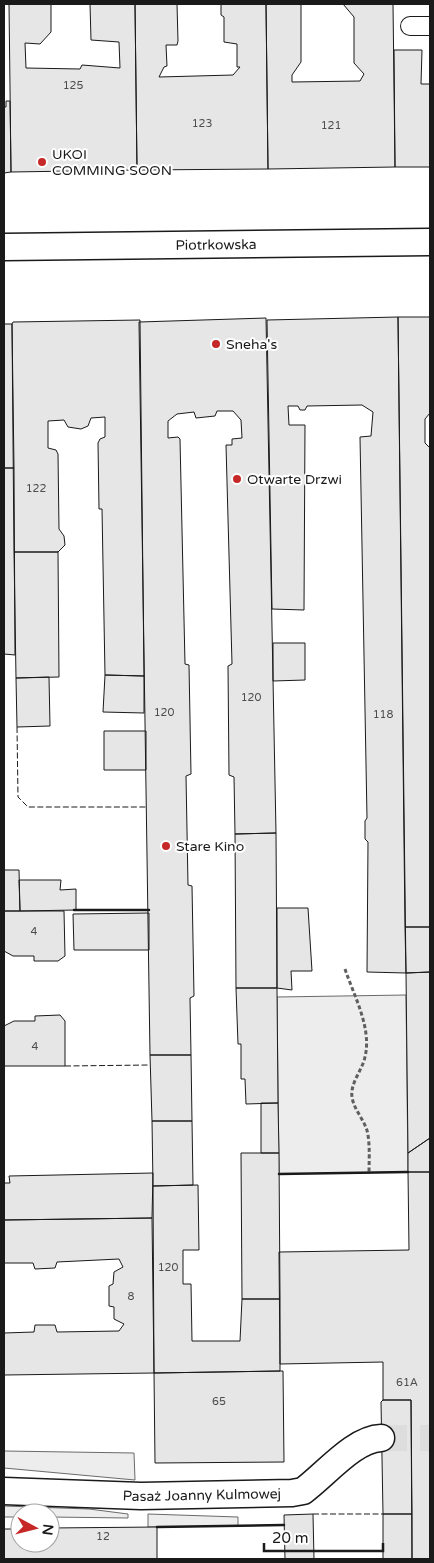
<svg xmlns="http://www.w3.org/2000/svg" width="434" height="1563" viewBox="0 0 434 1563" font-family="'Varela Round',sans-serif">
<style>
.green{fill:#ededed;stroke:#6a6a6a}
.building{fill:#e6e6e6;stroke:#1a1a1a}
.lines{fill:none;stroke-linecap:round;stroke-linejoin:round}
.pedestrian-tunnel{stroke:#ddd;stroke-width:26;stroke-dasharray:26 13;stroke-linecap:butt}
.service-casing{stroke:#1a1a1a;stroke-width:20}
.pedestrian-casing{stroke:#1a1a1a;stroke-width:29}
.path{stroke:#5f5f5f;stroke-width:3;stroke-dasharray:4 2.5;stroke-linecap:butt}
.service{stroke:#fff;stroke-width:18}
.pedestrian{stroke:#fff;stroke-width:26}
.fence{stroke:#1a1a1a;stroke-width:1;stroke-dasharray:6 2.5;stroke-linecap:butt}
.wall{stroke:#1a1a1a;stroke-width:2.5}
.poi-dot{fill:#c62828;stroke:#fff;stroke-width:2}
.labels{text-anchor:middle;stroke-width:4;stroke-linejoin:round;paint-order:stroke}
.number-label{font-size:11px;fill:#4d4d4d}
.poi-label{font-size:14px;fill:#1a1a1a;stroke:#fff;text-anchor:start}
.street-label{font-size:14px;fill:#1a1a1a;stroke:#fff}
</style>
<rect width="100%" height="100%" fill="#fff"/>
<path class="green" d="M406,995L408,1172L279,1174L277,997Z
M4,1451L134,1453L135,1480L4,1468Z
M4,1506L89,1509L128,1514V1518L50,1517V1513H20V1517H4Z
M148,1514L238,1517V1526L148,1527Z"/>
<path class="building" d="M9,4H51V32L40,44L25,43L26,68L80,69L82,65L120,68L119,42L91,40L90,4H135L137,170L11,172Z
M135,4H177L178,41L177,45H166L167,66L164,67L159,77L233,75L240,67H237V44L224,42V17L221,15V4H266L268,169L137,170Z
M266,4H301V62L292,75V82L360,81L364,74L354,63V17L343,4H393L395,167L268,169Z
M394,50H422L421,84H430V167H395Z
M6,101H10L11,172L4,173V107H6Z
M398,317H430V413L425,419V443L430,448V927H405Z
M398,317L406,973L367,972L368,842L365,839V821L367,818L360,437L371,436L373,412L362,405L307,406L305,410H300L298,406H288L289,425H305L304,610L272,609L267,320Z
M266,318L276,833L235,834L234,777L229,775L228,666L232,664L226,445H232V439L242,438L241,420L233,411H217L215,416L196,418L194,412L177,414L168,421V438L178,437L180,439L185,664L189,665L191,774L186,776L188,885L192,886L194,996L190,998L191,1055H150L139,322Z
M140,320L144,676L105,675L102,509H99L98,443L100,439L105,437V417L91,418L88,426L81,429L68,427L64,420L48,421V448L56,450L58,454L59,529L64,536L65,545L58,552H14L12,324L13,322Z
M4,324H12L14,468H4Z
M4,468H14L15,655L4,654Z
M14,552H58L59,677L16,678Z
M273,643H305V680L273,681Z
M105,675L144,676V713L103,712Z
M49,677L50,726L17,727L16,678Z
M104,731H146V770H104Z
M276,833L277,988H236L235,834Z
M4,870H19L20,911H4Z
M19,880H61L60,890L76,889V910L20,911Z
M277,908H308L312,971H291L292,990L277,988Z
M4,911H64L65,956L58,961H34V956H13L4,951Z
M149,913V950H74L73,914Z
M405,927H430V972L406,973Z
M430,972V1138L408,1153L406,973Z
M236,988H277L278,1103L246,1104L245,1079H241V1044H238Z
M60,1015L65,1021V1066H4V1026L14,1021H35V1016Z
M150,1055H191L192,1121H152Z
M261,1103H278L279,1153H261Z
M152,1121H192L193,1185L153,1186Z
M430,1138V1172H408V1153Z
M241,1153H279L280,1299H242Z
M408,1172H430V1559H412L411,1400H383V1362L280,1364L279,1252L409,1250Z
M153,1173L152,1218L4,1220V1183H10L9,1176Z
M198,1185L199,1250H183V1284H191L192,1341H240L242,1299H280V1371L154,1373L153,1186Z
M152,1218L154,1373L4,1375V1333L34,1332L35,1325H55L57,1332L119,1331L124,1324L114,1319V1307L109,1306V1286L113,1284L114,1272L123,1267L119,1259L57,1262L55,1268L35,1269L33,1263H4V1220Z
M283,1371L284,1462L155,1463L154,1373Z
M383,1400H411L412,1514H383L381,1402Z
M313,1514L314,1559H285L284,1515Z
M383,1514H412V1559H383Z
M157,1527V1559H4V1529H20V1543H50V1528Z"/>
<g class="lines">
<path class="pedestrian-tunnel" d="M381,1438H430"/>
<defs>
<path id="service" d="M410,26H430"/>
<g id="pedestrian">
<path id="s1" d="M4,247L430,242"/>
<path id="s2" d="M4,1491L141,1496L292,1493L303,1491C326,1474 354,1439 381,1438"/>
</g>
</defs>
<use href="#service" class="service-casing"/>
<use href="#pedestrian" class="pedestrian-casing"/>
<path class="path" d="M345,969C354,996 372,1028 365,1057C362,1071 350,1083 352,1097C354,1111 366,1121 368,1135C370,1148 369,1162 369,1174"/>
<use href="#service" class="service"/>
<use href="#pedestrian" class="pedestrian"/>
<path class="fence" d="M17,727L18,797L28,807H146
M65,1066L150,1065
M313,1514H383"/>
<path class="wall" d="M74,910H149
M279,1174L408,1172
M157,1527L284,1525"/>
</g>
<g class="poi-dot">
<circle cx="42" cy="162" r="5"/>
<circle cx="216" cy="344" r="5"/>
<circle cx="237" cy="479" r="5"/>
<circle cx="166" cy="846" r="5"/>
</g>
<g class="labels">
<g class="number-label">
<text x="73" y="89">125</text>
<text x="202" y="127">123</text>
<text x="331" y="129">121</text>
<text x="36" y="492">122</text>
<text x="251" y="701">120</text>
<text x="164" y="716">120</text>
<text x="383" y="718">118</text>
<text x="34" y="935">4</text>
<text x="35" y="1050">4</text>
<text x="168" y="1271">120</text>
<text x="131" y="1300">8</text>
<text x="407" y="1386">61A</text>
<text x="219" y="1405">65</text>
<text x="103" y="1540">12</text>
</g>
<g class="poi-label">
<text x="52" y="159">UKOI<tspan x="52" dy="16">COMMING SOON</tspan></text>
<text x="226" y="349">Sneha's</text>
<text x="247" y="484">Otwarte Drzwi</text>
<text x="176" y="851">Stare Kino</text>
</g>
<g class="street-label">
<text dy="5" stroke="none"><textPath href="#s1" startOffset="212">Piotrkowska</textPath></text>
<text dy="5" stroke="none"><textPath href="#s2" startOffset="198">Pasaż Joanny Kulmowej</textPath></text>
</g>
</g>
<rect width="434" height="1563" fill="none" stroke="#1a1a1a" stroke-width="10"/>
<g transform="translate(35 1528) rotate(97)"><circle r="24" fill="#ffffff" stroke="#a3a3a3"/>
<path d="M0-4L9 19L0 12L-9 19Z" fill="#c62828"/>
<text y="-8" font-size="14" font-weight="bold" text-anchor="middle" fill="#1a1a1a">N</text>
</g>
<path d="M264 1543v8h119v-8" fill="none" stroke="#1a1a1a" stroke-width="2.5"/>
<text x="272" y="1543" font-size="15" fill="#1a1a1a" stroke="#ffffff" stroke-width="4" paint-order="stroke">20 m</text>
</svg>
